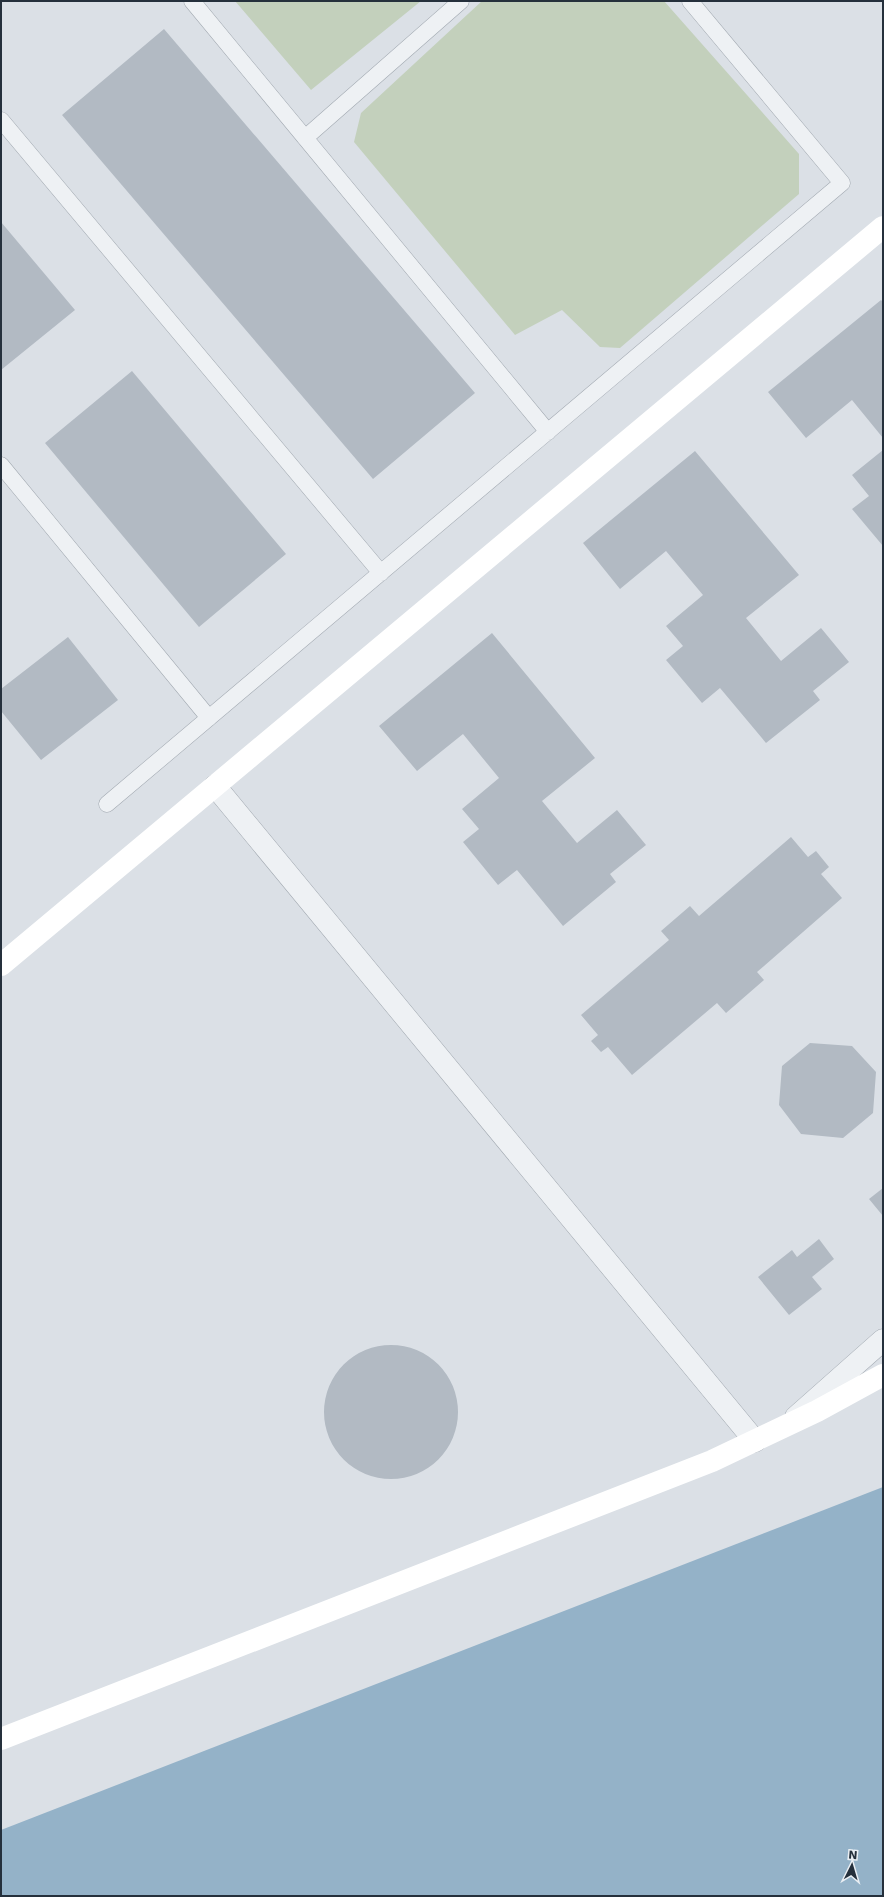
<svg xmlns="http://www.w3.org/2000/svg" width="884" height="1897" viewBox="0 0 884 1897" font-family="'DejaVu Sans',sans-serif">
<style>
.green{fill:#c3d0bc}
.water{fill:#94b2c8}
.building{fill:#b2bac3}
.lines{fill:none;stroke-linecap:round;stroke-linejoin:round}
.lane-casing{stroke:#a1a8b0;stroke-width:17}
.street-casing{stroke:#a1a8b0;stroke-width:23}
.lane{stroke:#eef1f4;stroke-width:16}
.street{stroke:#eef1f4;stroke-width:22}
.secondary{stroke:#fff;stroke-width:22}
</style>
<rect width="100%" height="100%" fill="#dbe0e6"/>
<path class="green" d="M235,1H421L311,90Z
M482,1H664L799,154V194L620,348L600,347L562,310L515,335L354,142L361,113Z"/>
<path class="water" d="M883,1487V1896H1V1830Z"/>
<path class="building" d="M164,29L475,393L373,479L62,115Z
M1,222L75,310L1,370Z
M881,300L883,302V438L852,400L806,438L768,392Z
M132,371L286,554L199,627L45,443Z
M883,450V546L852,509L869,496L852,475Z
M695,451L799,575L746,618L781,661L821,628L849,662L813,691L820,700L766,743L720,688L702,703L666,660L683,646L666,626L703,595L666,551L620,589L583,543Z
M492,633L595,758L542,801L577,843L617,810L646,845L610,874L616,882L563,926L517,870L498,885L463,842L479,829L462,809L499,778L463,734L417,771L379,726Z
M68,637L118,700L41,760L1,711V689Z
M791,837L808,857L816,851L829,867L821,874L842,898L757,972L764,980L726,1013L717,1003L632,1075L608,1047L601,1052L591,1041L598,1035L581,1015L669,940L661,931L690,906L699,916Z
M810,1043L852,1046L876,1072L873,1113L843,1138L801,1134L779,1105L782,1066Z
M883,1188V1216L869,1199Z
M819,1239L834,1259L812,1277L822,1289L789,1315L758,1277L792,1250L797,1257Z
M324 1412a67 67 0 1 1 134 0a67 67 0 1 1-134 0Z"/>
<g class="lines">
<defs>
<path id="lane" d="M192,1L548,432
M1,120L381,573
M305,138L461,1
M1,465L209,718
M107,804L842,183L690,1"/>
<path id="street" d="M215,786L755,1441
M796,1417L883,1340"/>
</defs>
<use href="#lane" class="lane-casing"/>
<use href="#street" class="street-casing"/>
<use href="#lane" class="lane"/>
<use href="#street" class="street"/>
<path class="secondary" d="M1,965L883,227
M1,1739L712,1461L817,1411L883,1375"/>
</g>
<rect width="884" height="1897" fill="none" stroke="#25303c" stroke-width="4"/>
<g transform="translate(852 1865) rotate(5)" stroke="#eaeff4" stroke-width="3" paint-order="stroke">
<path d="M0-3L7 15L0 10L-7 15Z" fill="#25303c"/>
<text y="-6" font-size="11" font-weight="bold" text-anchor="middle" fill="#25303c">N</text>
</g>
</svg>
